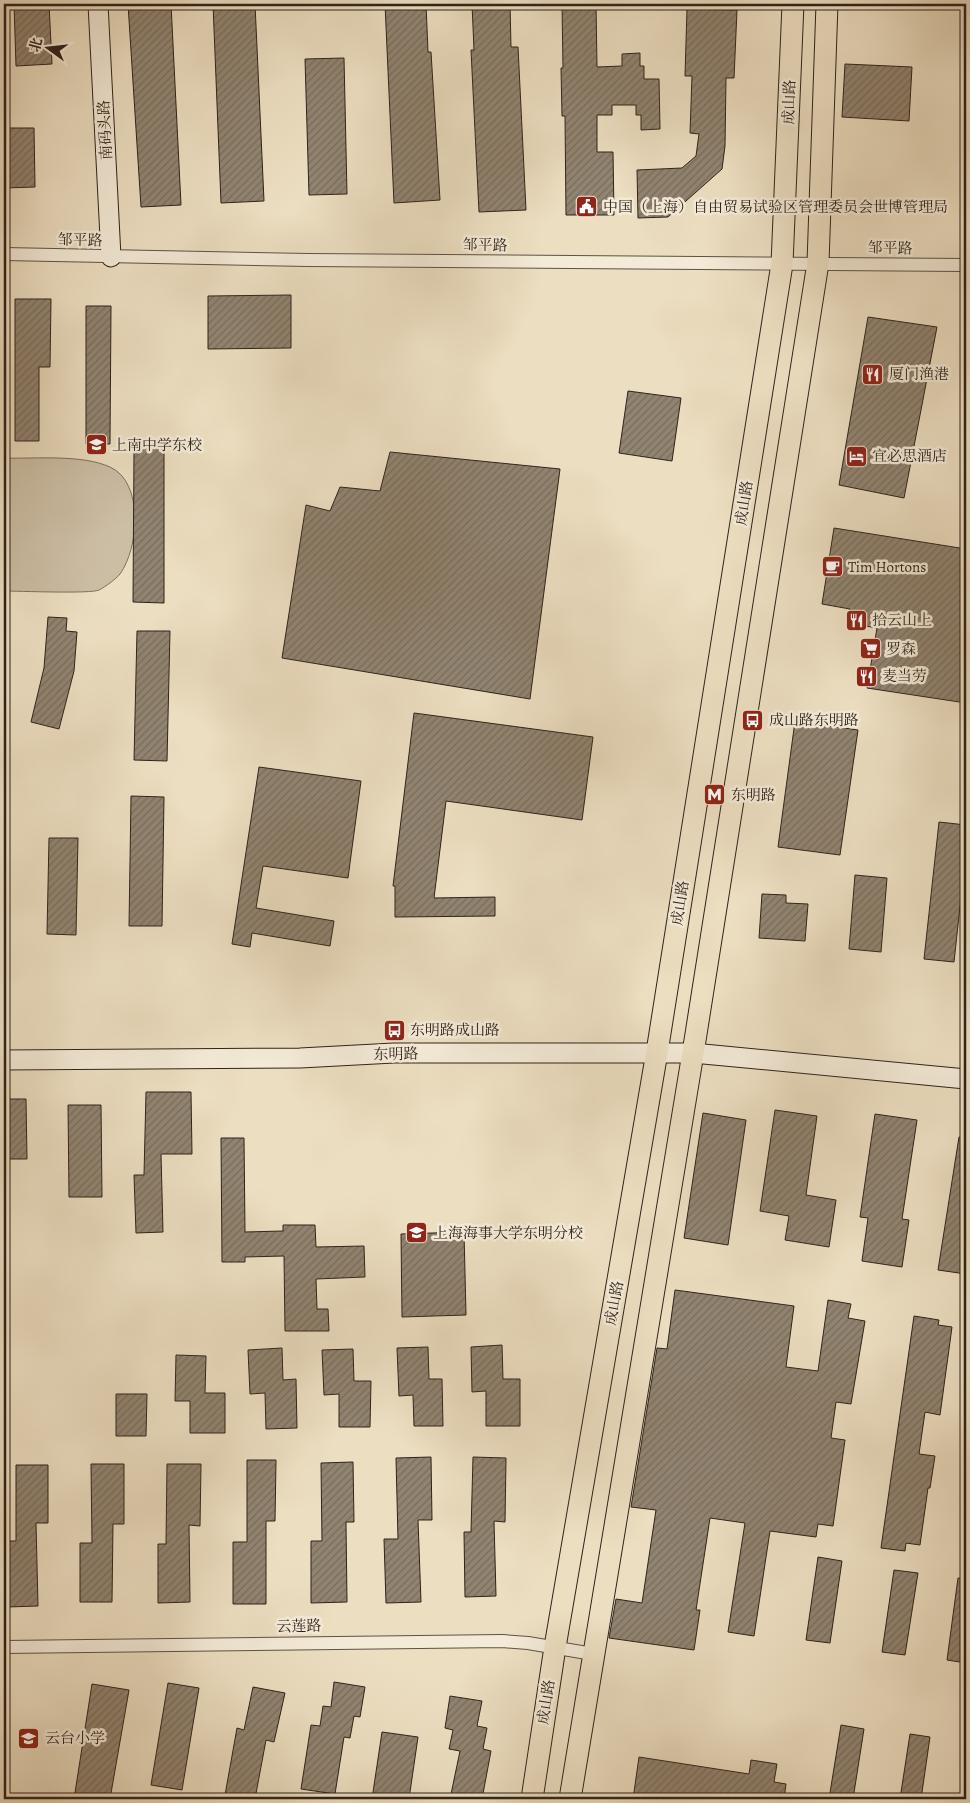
<svg xmlns="http://www.w3.org/2000/svg" width="970" height="1803" viewBox="0 0 970 1803" font-family="Alegreya,'Noto Serif SC',serif">
<style>
.garden{fill:#ccbea5;stroke:#7e7060}
.building{fill:url(#building-hatch);stroke:#2f231b}
.lines{fill:none;stroke-linecap:round;stroke-linejoin:round}
.street-casing{stroke:#5e5244;stroke-width:14}
.secondary-casing{stroke:#2f231b;stroke-width:21}
.primary-casing{stroke:#2f231b;stroke-width:23}
.street{stroke:#f3ead7;stroke-width:12}
.secondary{stroke:#f3ead7;stroke-width:19}
.primary{stroke:#ecdec1;stroke-width:21}
.labels{text-anchor:middle;stroke-width:5;stroke-linejoin:round;paint-order:stroke}
.street-label{font-size:15px;fill:#2f231b;stroke:#f3ead7}
.poi-label{font-size:15px;fill:#2f231b;stroke:#f3ead7;text-anchor:start}
</style>
<defs>
<pattern id="building-hatch" width="6" height="6" patternUnits="userSpaceOnUse" patternTransform="scale(1.25)"><rect width="6" height="6" fill="#918471"/><path d="M-1 1l2-2M0 6l6-6M5 7l2-2" fill="none" stroke="#776c5c"/></pattern>
</defs>
<rect width="100%" height="100%" fill="#ecdec1"/>
<filter id="stains"><feTurbulence type="fractalNoise" baseFrequency=".004" numOctaves="4"/><feColorMatrix values="0 0 0 0 .2 0 0 0 0 .09 0 0 0 0 .02 0 0 0 .5 -.17"/></filter>
<radialGradient id="worn" r=".72"><stop offset=".6" stop-color="#630" stop-opacity="0"/><stop offset="1" stop-color="#630" stop-opacity=".3"/></radialGradient>
<path class="garden" d="M4,458C35,459 81,454 110,467C144,482 139,548 120,574C116,579 105,587 99,590C91,594 18,591 4,591Z"/>
<path class="building" d="M14,4H49L52,64L16,66Z
M128,4H171L181,205L141,207Z
M213,4H255L264,201L221,203Z
M385,4H426L428,52H431L440,200L394,203Z
M472,4H510L511,47H518L526,210L479,212L471,50H474Z
M562,4H596L597,67L622,66V54L640,53V66H644V79H659L660,129L641,130V115H636V105H612V115H597V152H613L614,215H566L565,116H562L561,68H563Z
M687,9L737,10L734,78H726L725,146L722,169L668,217L638,218L637,170L682,168L696,156L699,134L690,133L692,76H685Z
M344,58L347,194L309,195L305,59Z
M845,64L912,67L909,121L842,117Z
M4,128H34L35,187L4,188Z
M291,295V348L208,349V296Z
M15,299H51L50,367H39V441H15Z
M86,306H111L110,444H86Z
M868,317L937,327L904,498L839,485Z
M628,391L681,398L672,461L619,453Z
M134,448H164V603L133,602Z
M390,452L560,469L530,699L282,658L306,505L330,511L340,487L380,491Z
M834,528L966,549V703L867,688L877,628L848,623L850,609L822,604Z
M48,617L67,618L66,631L77,632L74,671L59,729L31,722L44,668Z
M137,631H170L167,761L134,760Z
M414,713L593,737L582,820L446,801L434,898L495,897V916L395,917V886H393Z
M795,721L858,730L840,855L778,847Z
M259,767L361,781L348,878L263,866L256,908L334,921L330,946L252,933L250,947L232,944Z
M131,796L164,797L162,926H129Z
M939,822L966,825V851L954,962L924,959Z
M49,838H78L76,935L47,934Z
M855,875L887,878L881,952L849,949Z
M762,894L786,895V903L808,904L805,941L759,938Z
M146,1092H191L192,1154H161L163,1232L136,1233L134,1175H144Z
M5,1099H26L27,1159H6V1152H4Z
M68,1105H101L102,1197H69Z
M775,1110L817,1116L806,1195L836,1200L829,1247L785,1240L789,1216L760,1211Z
M703,1113L746,1120L728,1245L684,1238Z
M875,1114L917,1120L902,1219L909,1220L902,1267L862,1261L868,1218L860,1217Z
M959,1137H966V1274L938,1270Z
M221,1138H244L245,1232L283,1231V1225H315L316,1247L364,1246L365,1277L316,1279L317,1309H328L329,1331H285L284,1256L245,1257V1262H222Z
M464,1232L466,1315L402,1317L401,1234Z
M675,1290L794,1306L786,1367L818,1371L828,1300L851,1304L848,1318L865,1321L851,1404L836,1402L831,1438L845,1440L833,1526L818,1524L816,1537L770,1531L754,1636L728,1632L745,1523L710,1518L696,1610H700L694,1650L609,1638L616,1599L642,1603L656,1510L631,1507L657,1348L667,1349Z
M914,1316L939,1320L938,1325L952,1327L940,1415L925,1412L919,1454L935,1456L930,1488H928L920,1545L906,1543L905,1551L881,1548Z
M502,1345L503,1379H520V1426H486V1391L472,1392L471,1347Z
M428,1347L429,1379H442L443,1426H414L413,1395L399,1396L397,1348Z
M282,1348L283,1380L296,1379L297,1428L266,1429L265,1393L250,1394L248,1350Z
M353,1349L354,1381H371L370,1427H339V1394L324,1395L322,1350Z
M176,1355L206,1356L205,1393H225V1433H190V1401H175Z
M116,1394H147L146,1436H116Z
M431,1457L432,1520H418L421,1602L386,1603L384,1539H398L396,1458Z
M473,1457L506,1458L505,1522L494,1521L496,1596L465,1597L464,1532H471Z
M247,1460H276L275,1521H266V1604H233V1542H247Z
M353,1462L354,1522H346L347,1602L311,1603V1541H322L321,1463Z
M91,1464H124V1524H113L112,1602H80V1543H92Z
M167,1464H201L200,1526L189,1525L190,1602L158,1603V1544H166Z
M16,1465H48V1523H36L38,1606L7,1607L5,1541H16Z
M818,1557L842,1561L830,1643L806,1640Z
M894,1570L918,1573L905,1655L882,1652Z
M958,1578L966,1579V1663L947,1660Z
M334,1682L365,1687L360,1717L354,1716L350,1738L344,1737L335,1794L301,1789L311,1725L320,1726L323,1706L331,1707Z
M168,1683L199,1688L182,1790L151,1785Z
M92,1684L129,1690L110,1799H74Z
M253,1687L285,1693L274,1742L266,1740L255,1799H251L225,1795L237,1728L244,1730Z
M450,1696L482,1701L477,1726L487,1728L483,1749L491,1751L482,1799H450L460,1751L449,1749L453,1730L445,1728Z
M841,1725L864,1729L853,1799H829Z
M382,1732L418,1737L409,1799H372Z
M910,1734L930,1737L921,1799H900Z
M639,1757L749,1774L751,1760L777,1764L774,1782L786,1784L784,1799H633Z"/>
<g class="lines">
<defs>
<path id="street" d="M4,254L308,260L966,265
M4,1647L502,1641L528,1643L593,1654"/>
<path id="secondary" d="M98,4L111,257
M4,1060L300,1058L394,1053H693L966,1079"/>
<path id="primary" d="M532,1799L555,1647L657,1052L782,264L793,4
M570,1799L693,1053L818,263L827,4"/>
</defs>
<use href="#street" class="street-casing"/>
<use href="#secondary" class="secondary-casing"/>
<use href="#primary" class="primary-casing"/>
<use href="#street" class="street"/>
<use href="#secondary" class="secondary"/>
<use href="#primary" class="primary"/>
</g>
<defs>
<symbol id="civic-square" viewBox="-11 -11 22 22"><rect x="-9" y="-9" width="18" height="18" rx="4" fill="#8f2418" stroke="#f3ead7"/><path d="M-.6-6.5H3V-4.5H.6V-3L4-1V1h2V6H-6V1h2V-1L-.6-3ZM-1.2 2.5V6h2.4V2.5Z" fill="#fff"/></symbol>
<symbol id="restaurant-square" viewBox="-11 -11 22 22"><rect x="-9" y="-9" width="18" height="18" rx="4" fill="#8f2418" stroke="#f3ead7"/><path d="M-5-6h1v4h1v-4h1v4h1v-4h1v5L-1.5 .5V6h-2V.5L-5-1ZM5-6V6H3V1.5H1.5Q1.5-4 5-6Z" fill="#fff"/></symbol>
<symbol id="school-square" viewBox="-11 -11 22 22"><rect x="-9" y="-9" width="18" height="18" rx="4" fill="#8f2418" stroke="#f3ead7"/><path d="M0-5L7-2L0 1L-7-2ZM-4 1L0 2.5L4 1V4Q0 6-4 4Z" fill="#fff"/></symbol>
<symbol id="hotel-square" viewBox="-11 -11 22 22"><rect x="-9" y="-9" width="18" height="18" rx="4" fill="#8f2418" stroke="#f3ead7"/><path d="M-6-4.5h1.5V1H6V5H4.5V3h-9V5H-6ZM-4 0a1.8 1.8 0 1 1 3.6 0ZM.5 0V-2.5h3Q6-2.5 6 0Z" fill="#fff"/></symbol>
<symbol id="cafe-square" viewBox="-11 -11 22 22"><rect x="-9" y="-9" width="18" height="18" rx="4" fill="#8f2418" stroke="#f3ead7"/><path d="M-5.5-4.5H6V0H3Q3 3.5 0 3.5H-2.5Q-5.5 3.5-5.5 0ZM3-3.2v2h1.7v-2ZM-6 4.5H4V6H-6Z" fill="#fff"/></symbol>
<symbol id="supermarket-square" viewBox="-11 -11 22 22"><rect x="-9" y="-9" width="18" height="18" rx="4" fill="#8f2418" stroke="#f3ead7"/><path d="M-6-5.5h2.5l.6 2H6L4.5 2H-2.5L-4.4-4H-6ZM-1.5 3.2a1.3 1.3 0 1 0 .1 0ZM3 3.2a1.3 1.3 0 1 0 .1 0Z" fill="#fff"/></symbol>
<symbol id="bus-square" viewBox="-11 -11 22 22"><rect x="-9" y="-9" width="18" height="18" rx="4" fill="#8f2418" stroke="#f3ead7"/><path d="M-5-6H5V4H4V6H2V4H-2V6H-4V4H-5ZM-3.5-4V0h7V-4ZM-3.5 1.2v1.5H-2V1.2ZM2 1.2v1.5H3.5V1.2Z" fill="#fff"/></symbol>
<symbol id="metro-square" viewBox="-11 -11 22 22"><rect x="-9" y="-9" width="18" height="18" rx="4" fill="#8f2418" stroke="#f3ead7"/><path d="M-5.5 5V-5H-3L0 0L3-5H5.5V5H3V-.5L0 4L-3-.5V5Z" fill="#fff"/></symbol>
<symbol id="university-square" viewBox="-11 -11 22 22"><rect x="-9" y="-9" width="18" height="18" rx="4" fill="#8f2418" stroke="#f3ead7"/><path d="M0-5L7-2L0 1L-7-2ZM-4 1L0 2.5L4 1V4Q0 6-4 4Z" fill="#fff"/></symbol>
</defs>
<g fill-rule="evenodd">
<use href="#civic-square" x="574" y="194" width="25" height="25"/>
<use href="#restaurant-square" x="860" y="362" width="25" height="25"/>
<use href="#school-square" x="84" y="432" width="25" height="25"/>
<use href="#hotel-square" x="844" y="444" width="25" height="25"/>
<use href="#cafe-square" x="820" y="554" width="25" height="25"/>
<use href="#restaurant-square" x="844" y="608" width="25" height="25"/>
<use href="#supermarket-square" x="858" y="636" width="25" height="25"/>
<use href="#restaurant-square" x="854" y="664" width="25" height="25"/>
<use href="#bus-square" x="740" y="708" width="25" height="25"/>
<use href="#metro-square" x="702" y="782" width="25" height="25"/>
<use href="#bus-square" x="382" y="1018" width="25" height="25"/>
<use href="#university-square" x="404" y="1220" width="25" height="25"/>
<use href="#school-square" x="16" y="1726" width="25" height="25"/>
</g>
<g class="labels">
<g class="street-label">
<text transform="translate(789 102) rotate(-88)" y="5">成山路</text>
<text transform="translate(105 130) rotate(-93)" y="5">南码头路</text>
<text transform="translate(80 240) rotate(1)" y="5">邹平路</text>
<text transform="translate(485 245) rotate(1)" y="5">邹平路</text>
<text transform="translate(890 248) rotate(1)" y="5">邹平路</text>
<text transform="translate(744 503) rotate(-81)" y="5">成山路</text>
<text transform="translate(680 903) rotate(-81)" y="5">成山路</text>
<text transform="translate(396 1054) rotate(-1)" y="5">东明路</text>
<text transform="translate(614 1303) rotate(-80)" y="5">成山路</text>
<text transform="translate(299 1626) rotate(-1)" y="5">云莲路</text>
<text transform="translate(546 1702) rotate(-81)" y="5">成山路</text>
</g>
<g class="poi-label">
<text x="603" y="212">中国（上海）自由贸易试验区管理委员会世博管理局</text>
<text x="889" y="379">厦门渔港</text>
<text x="112" y="450">上南中学东校</text>
<text x="872" y="461">宜必思酒店</text>
<text x="848" y="572">Tim Hortons</text>
<text x="872" y="625">拾云山上</text>
<text x="886" y="654">罗森</text>
<text x="882" y="681">麦当劳</text>
<text x="769" y="725">成山路东明路</text>
<text x="731" y="800">东明路</text>
<text x="410" y="1035">东明路成山路</text>
<text x="433" y="1238">上海海事大学东明分校</text>
<text x="45" y="1743">云台小学</text>
</g>
</g>
<rect width="970" height="1803" fill="none" stroke="#ecdec1" stroke-width="20"/>
<rect x="5" y="5" width="960" height="1793" fill="none" stroke="#2f231b" stroke-width="2.5"/>
<rect x="10" y="10" width="950" height="1783" fill="none" stroke="#2f231b"/>
<g transform="translate(48 48) rotate(285)" stroke="#f3ead7" stroke-width="4" paint-order="stroke">
<path d="M0-4L9 19L0 12L-9 19Z" fill="#2f231b"/>
<text y="-8" font-size="14" font-weight="bold" text-anchor="middle" fill="#2f231b">北</text>
</g>
<rect width="100%" height="100%" filter="url(#stains)"/>
<rect width="100%" height="100%" fill="url(#worn)"/>
</svg>
